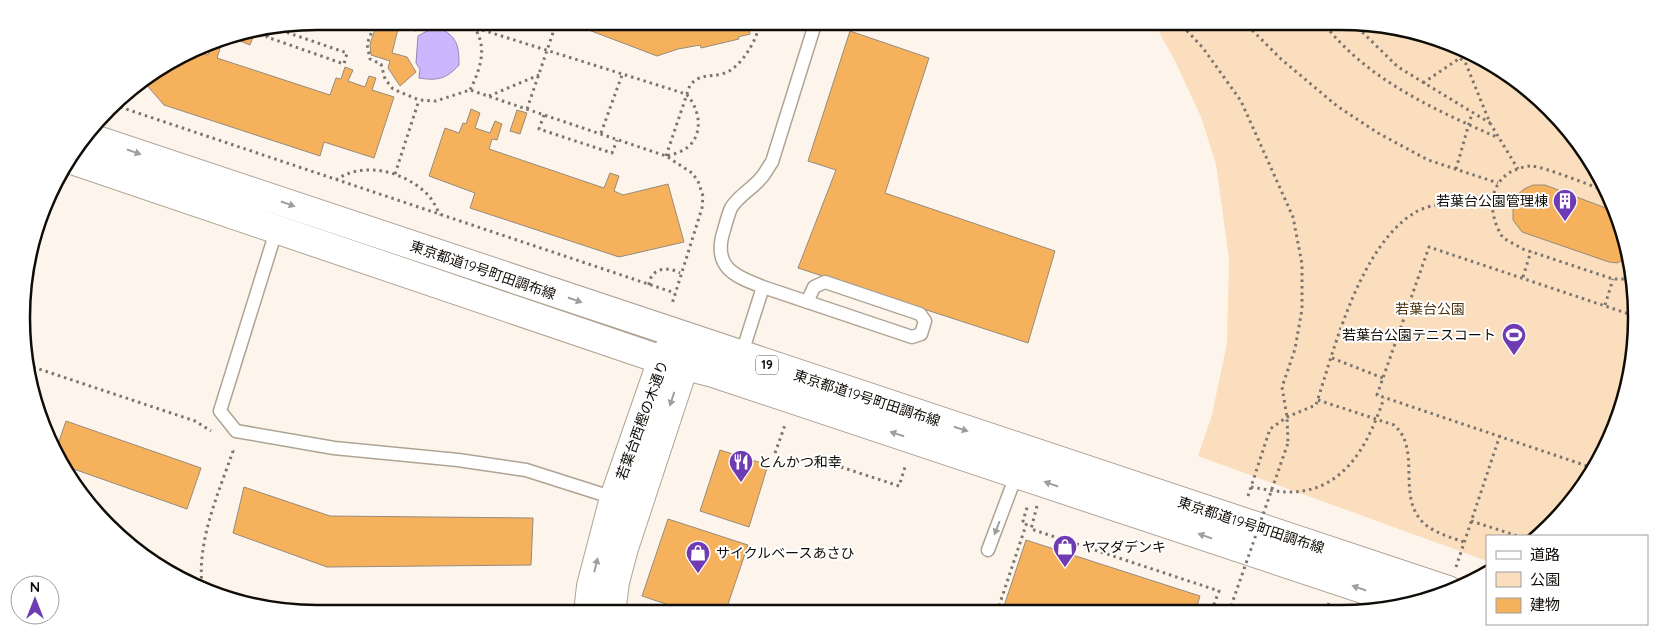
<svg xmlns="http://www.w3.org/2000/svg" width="1658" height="635" viewBox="0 0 1658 635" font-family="Quicksand,'Noto Sans JP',sans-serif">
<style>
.green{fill:#fbdebd}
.water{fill:#ceb6ff;stroke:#9583b5}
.building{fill:#f5b15c;stroke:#978b7d}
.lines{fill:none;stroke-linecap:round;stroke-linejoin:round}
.lane-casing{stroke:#b0a394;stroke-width:15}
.secondary-casing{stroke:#b0a394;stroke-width:30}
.primary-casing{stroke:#b0a394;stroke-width:30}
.path{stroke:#7b756f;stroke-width:3;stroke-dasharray:2.5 4;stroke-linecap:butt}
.lane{stroke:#fff;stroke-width:12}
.secondary{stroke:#fff;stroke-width:28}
.primary{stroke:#fff;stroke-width:28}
.path-bridge{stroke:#7b756f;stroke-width:3;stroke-dasharray:2.5 4;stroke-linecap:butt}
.oneway{fill:#9f9e9c}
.labels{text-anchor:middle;stroke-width:4;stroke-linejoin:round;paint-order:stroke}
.shield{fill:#fff;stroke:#585551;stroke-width:1}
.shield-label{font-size:12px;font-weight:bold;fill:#100c07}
.poi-label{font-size:14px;fill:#100c07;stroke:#fff;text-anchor:start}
.street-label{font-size:14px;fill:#100c07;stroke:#fff}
.park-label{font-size:14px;fill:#4f330f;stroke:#fff}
.rim{fill:none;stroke:#100c07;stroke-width:2.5}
</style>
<rect width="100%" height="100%" fill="#fdf5ec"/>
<path class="green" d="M1153,21H1340L1417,31L1521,83L1597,170L1634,279L1627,394L1587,482L1539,536H1487V561L1198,456L1212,415L1227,343L1229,259L1216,164L1201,117L1176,63Z"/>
<path class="water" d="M441,29C458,37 459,48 459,65C446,79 438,81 419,78L420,69L416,63L418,36L427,31Z"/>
<path class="building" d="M378,21H433V24L415,31L401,26L397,33L392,53L407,57L416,72L400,86L388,68L390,61L371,55L370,44Z
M565,21H751L752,27L749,28L750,34L738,37L739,39L701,48L700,45L678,49L657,56Z
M850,31L929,58L885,193L1055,251L1028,343L798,268L836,170L808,161Z
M255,32L250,45L240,41L243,34Z
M217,40L222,42L217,58L330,95L336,78L341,79L345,67L353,70L348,81L365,87L369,76L376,78L372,90L394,97L374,158L324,142L320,156L164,105L144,82L199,51L208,55L213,42Z
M471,109L480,113L475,128L490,133L495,121L502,124L497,140L492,139L489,149L604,188L610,173L619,176L614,191L623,195L668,184L684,242L619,257L470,208L475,193L429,176L445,128L459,133L463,123L466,124Z
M517,110L527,113L520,134L510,131Z
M1533,185H1545L1611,210L1627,258L1617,263L1609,262L1522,232L1513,220V203L1516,196L1524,189Z
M66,421L201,468L187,509L65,466L57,447Z
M720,450L768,465L749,527L700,511Z
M244,487L330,516L533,518L531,565L327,567L233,533Z
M668,519L748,545L725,613H693L642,596Z
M1026,540L1200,596L1195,612H1002Z"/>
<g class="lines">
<defs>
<path id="lane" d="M277,228L220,411L236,431L334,448L458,460L526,470L614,498
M763,287L912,337L921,334L925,321L920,314L825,282L814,287L807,302
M741,356L763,287C733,276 712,266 724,230C726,223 728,215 731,208C738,196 752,189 761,178C765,174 768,167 772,162L816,21
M988,550L1017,473"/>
<path id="secondary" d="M588,613L591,586L614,498L662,360L678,335
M611,613L615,582L624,548L684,366L679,341"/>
<path id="primary" d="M88,137L1448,590
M69,159L662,360L713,373L1405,603"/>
</defs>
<use href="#lane" class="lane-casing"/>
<use href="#secondary" class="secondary-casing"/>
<use href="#primary" class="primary-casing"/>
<path class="path" d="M376,21L367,44L370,59L381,64L385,79L393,89L419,100L436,101L470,90L666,156L692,173L698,181L703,196L702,208L672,304
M469,21C489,42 482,66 470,90
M1178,21L1203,48L1241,101L1293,217L1302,264V309L1295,349L1282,387L1287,417L1288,443
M1243,21L1281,59L1337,106L1378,133L1428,160L1498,183
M1322,21C1365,79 1435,110 1499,138
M1353,23L1398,67L1490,123
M476,28L686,94C698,106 704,129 691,144C685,151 675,154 666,156
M270,29L267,37L344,64L347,53L274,28
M1460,52V58L1466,64L1490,123L1518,169
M1423,83L1460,58
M489,96L539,75
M114,105L675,293
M527,109L557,21
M544,115L539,129L612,153L617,140
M601,133L622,75
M666,156L690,85C700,74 709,77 722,74C741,69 758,39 760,21
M1456,169L1472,113
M395,174L419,100
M336,180C363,161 402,171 425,192C432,198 436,207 440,215
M1604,190C1588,185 1546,167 1531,166C1525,166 1518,169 1512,171C1486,186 1489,216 1503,238L1523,249L1613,279H1624L1633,276
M1523,277L1531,251
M649,285C650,268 668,266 680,273
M1605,305L1613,279
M1332,358L1383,378
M27,365L195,421L211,431
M1318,400L1394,425C1421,448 1398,492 1420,519C1430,532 1450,537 1464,542
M775,453L785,425
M841,467L899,486L906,464
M1593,468L1377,395L1429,247L1632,315
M1251,487C1262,489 1274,491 1285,492C1344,494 1368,445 1384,398
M1248,496L1270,429L1287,417L1316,405C1335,346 1360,247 1414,213C1431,202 1472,199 1492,199
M1037,506L1031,529L1219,591L1211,612
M1471,521L1518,536
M132,547L139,554
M1456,567L1500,435
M202,585C197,540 219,492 233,451L231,449
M1326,611L1329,603
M997,612L1027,522L1023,521L1028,504"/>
<use href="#lane" class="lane"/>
<use href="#secondary" class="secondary"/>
<use href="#primary" class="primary"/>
<path class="path-bridge" d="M1229,612L1288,443"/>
</g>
<defs><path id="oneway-solid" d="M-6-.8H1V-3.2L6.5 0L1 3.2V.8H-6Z" transform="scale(1.25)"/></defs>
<g class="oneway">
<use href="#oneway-solid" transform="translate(134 152) rotate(19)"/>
<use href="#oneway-solid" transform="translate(288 204) rotate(19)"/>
<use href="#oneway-solid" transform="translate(575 300) rotate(19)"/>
<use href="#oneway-solid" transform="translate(672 399) rotate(108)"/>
<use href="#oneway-solid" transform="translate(961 429) rotate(18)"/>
<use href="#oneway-solid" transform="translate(897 434) rotate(-162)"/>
<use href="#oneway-solid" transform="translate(1051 484) rotate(-161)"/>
<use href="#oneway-solid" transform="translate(997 528) rotate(111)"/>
<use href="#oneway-solid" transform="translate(1205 536) rotate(-161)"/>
<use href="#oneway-solid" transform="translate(596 565) rotate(-76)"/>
<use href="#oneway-solid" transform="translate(1359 588) rotate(-161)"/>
</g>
<defs>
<symbol id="building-pin" viewBox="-11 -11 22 30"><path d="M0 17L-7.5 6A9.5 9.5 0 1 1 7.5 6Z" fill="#6e3bb2" stroke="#fff"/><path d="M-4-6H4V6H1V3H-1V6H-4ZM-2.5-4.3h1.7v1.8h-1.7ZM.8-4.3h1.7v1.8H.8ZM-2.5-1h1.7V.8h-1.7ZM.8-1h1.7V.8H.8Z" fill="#fff"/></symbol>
<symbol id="stadium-pin" viewBox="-11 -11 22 30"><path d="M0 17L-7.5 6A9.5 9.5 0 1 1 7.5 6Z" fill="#6e3bb2" stroke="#fff"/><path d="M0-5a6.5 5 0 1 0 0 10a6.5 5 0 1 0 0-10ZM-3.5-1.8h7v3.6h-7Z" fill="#fff"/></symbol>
<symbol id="restaurant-pin" viewBox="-11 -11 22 30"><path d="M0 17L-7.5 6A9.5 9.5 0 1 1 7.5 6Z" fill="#6e3bb2" stroke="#fff"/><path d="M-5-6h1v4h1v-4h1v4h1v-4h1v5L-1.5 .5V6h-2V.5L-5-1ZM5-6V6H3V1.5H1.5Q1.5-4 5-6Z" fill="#fff"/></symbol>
<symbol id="shop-pin" viewBox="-11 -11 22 30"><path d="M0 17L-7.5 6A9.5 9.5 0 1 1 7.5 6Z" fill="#6e3bb2" stroke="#fff"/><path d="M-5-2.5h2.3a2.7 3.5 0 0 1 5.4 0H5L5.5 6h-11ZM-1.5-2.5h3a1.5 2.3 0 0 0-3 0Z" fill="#fff"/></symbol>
</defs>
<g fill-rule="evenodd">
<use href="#building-pin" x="1551" y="187" width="28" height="38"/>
<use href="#stadium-pin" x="1500" y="321" width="28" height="38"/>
<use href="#restaurant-pin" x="727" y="448" width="28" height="38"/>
<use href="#shop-pin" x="1051" y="533" width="28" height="38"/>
<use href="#shop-pin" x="684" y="539" width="28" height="38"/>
</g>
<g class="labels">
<rect class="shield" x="756" y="355.5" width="22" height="19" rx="4"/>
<g class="shield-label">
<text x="767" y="369">19</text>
</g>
<g class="poi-label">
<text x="1548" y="206" text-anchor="end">若葉台公園管理棟</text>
<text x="1496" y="340" text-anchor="end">若葉台公園テニスコート</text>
<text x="758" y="467">とんかつ和幸</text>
<text x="1082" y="552">ヤマダデンキ</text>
<text x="716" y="558">サイクルベースあさひ</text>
</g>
<g class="street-label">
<text transform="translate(483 270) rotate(19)" y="5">東京都道19号町田調布線</text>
<text transform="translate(867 398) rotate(18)" y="5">東京都道19号町田調布線</text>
<text transform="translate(642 420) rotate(-70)" y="5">若葉台西樫の木通り</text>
<text transform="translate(1251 525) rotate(18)" y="5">東京都道19号町田調布線</text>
</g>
<g class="park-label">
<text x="1430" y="314">若葉台公園</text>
</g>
</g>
<path d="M0 0H1658V635H0ZM317 30H1341A287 287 0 0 1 1628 317V318A287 287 0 0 1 1341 605H317A287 287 0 0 1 30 318V317A287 287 0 0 1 317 30Z" fill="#fff" fill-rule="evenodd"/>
<path class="rim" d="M317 30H1341A287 287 0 0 1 1628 317V318A287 287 0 0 1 1341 605H317A287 287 0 0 1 30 318V317A287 287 0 0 1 317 30Z"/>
<rect x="1486" y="535" width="162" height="90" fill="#ffffff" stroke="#9f9e9c"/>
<rect x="1496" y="551" width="25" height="8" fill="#ffffff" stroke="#9f9e9c"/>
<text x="1530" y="560" font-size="15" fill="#100c07">道路</text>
<rect x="1496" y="572" width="25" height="15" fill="#fbdebd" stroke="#9f9e9c"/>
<text x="1530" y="585" font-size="15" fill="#100c07">公園</text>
<rect x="1496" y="598" width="25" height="15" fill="#f5b15c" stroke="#9f9e9c"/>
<text x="1530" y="610" font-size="15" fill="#100c07">建物</text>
<g transform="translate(35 600)"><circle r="24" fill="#ffffff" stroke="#9f9e9c"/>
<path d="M0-4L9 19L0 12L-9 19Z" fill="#6e3bb2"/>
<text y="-8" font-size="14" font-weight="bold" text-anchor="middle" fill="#100c07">N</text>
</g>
</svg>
